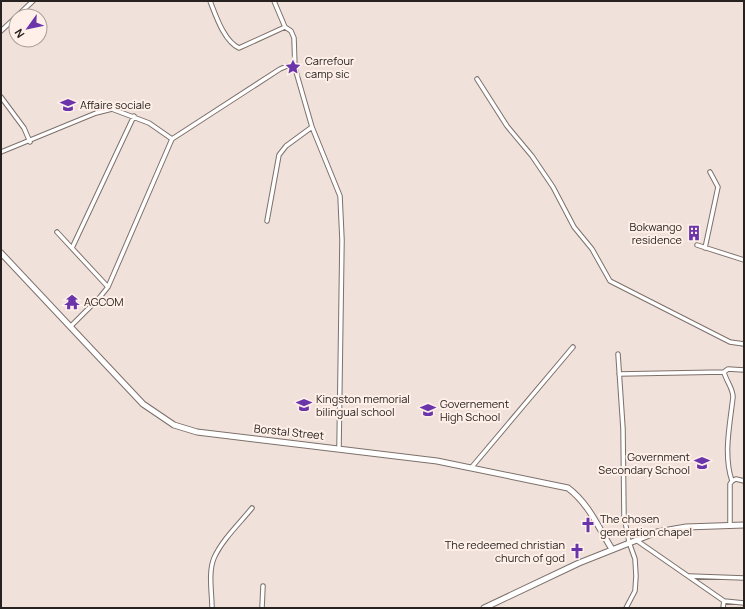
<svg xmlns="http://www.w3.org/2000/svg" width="745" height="609" viewBox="0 0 745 609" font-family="Manrope,sans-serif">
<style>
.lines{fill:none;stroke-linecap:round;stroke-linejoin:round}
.street-casing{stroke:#7d706a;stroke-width:5.5}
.secondary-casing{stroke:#7d706a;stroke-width:7}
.street{stroke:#fff;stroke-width:3.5}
.secondary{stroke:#fff;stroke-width:5}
.labels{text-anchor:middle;stroke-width:4;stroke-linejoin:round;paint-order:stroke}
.poi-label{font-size:11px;fill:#27211f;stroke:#feefe8;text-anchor:start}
.street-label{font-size:11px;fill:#27211f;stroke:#feefe8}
</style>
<rect width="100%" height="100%" fill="#f1e1db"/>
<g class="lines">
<defs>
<path id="street" d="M210,1C216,16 224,41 239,48L285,27
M274,1L285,27L291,31L294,38L295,68
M17,16L33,1
M1,31L16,17
M477,79L507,126L532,156L553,187L574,227L592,249L610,281L730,342L744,344
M1,97L24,128L30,142
M1,152L96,113L112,109L149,123L172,139
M267,221L279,155L286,146L312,127
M57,232L108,287
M697,245L744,260
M72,248L134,116
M705,248L718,187L710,172
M71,326L100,297L108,287L172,139L280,69L287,66L295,68L312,127L340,196L342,240L339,448
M618,354L623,429L624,516L629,542L635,559L636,576L635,591L626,608
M724,372C726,381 733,388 733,397C730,424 723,455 732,481L730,484V525
M619,374L724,372L728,369L744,370
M471,468L573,347
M732,481L736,479L744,481
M636,540L724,601L723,608
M689,576L744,578
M724,601L744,603
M212,608C212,593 208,572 214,558C222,540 239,524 252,508
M262,608L263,586"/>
<path id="secondary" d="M1,253L143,404L174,425L197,432L437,461L568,488C589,504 598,527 612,549
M484,608L579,563L657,532L686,527L744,525"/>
</defs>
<use href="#street" class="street-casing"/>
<use href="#secondary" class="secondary-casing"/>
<use href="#street" class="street"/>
<use href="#secondary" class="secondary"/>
</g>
<defs>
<symbol id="sight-bare" viewBox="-9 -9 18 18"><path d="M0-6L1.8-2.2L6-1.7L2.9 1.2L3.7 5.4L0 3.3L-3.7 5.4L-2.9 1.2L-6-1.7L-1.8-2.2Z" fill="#6a34ab" stroke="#feefe8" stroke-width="2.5" paint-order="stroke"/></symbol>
<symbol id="university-bare" viewBox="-9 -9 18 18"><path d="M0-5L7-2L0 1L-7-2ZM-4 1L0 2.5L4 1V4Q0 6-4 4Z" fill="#6a34ab" stroke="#feefe8" stroke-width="2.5" paint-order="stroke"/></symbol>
<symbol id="building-bare" viewBox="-9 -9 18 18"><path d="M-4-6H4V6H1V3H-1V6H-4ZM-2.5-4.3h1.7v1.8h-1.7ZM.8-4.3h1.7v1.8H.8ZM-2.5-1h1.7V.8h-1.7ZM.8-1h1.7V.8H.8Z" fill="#6a34ab" stroke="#feefe8" stroke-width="2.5" paint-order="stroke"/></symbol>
<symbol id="temple-bare" viewBox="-9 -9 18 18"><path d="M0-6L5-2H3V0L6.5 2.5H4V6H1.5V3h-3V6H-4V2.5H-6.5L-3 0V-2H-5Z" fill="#6a34ab" stroke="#feefe8" stroke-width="2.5" paint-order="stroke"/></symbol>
<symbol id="school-bare" viewBox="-9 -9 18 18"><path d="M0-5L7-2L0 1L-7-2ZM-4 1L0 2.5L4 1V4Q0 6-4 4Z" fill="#6a34ab" stroke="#feefe8" stroke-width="2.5" paint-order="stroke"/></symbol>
<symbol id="church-bare" viewBox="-9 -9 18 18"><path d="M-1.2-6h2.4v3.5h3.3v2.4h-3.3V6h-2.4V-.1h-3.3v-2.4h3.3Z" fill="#6a34ab" stroke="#feefe8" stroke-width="2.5" paint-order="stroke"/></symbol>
</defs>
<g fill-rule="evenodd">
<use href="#sight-bare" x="282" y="56" width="22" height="22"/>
<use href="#university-bare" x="57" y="94" width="22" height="22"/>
<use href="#building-bare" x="683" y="222" width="22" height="22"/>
<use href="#temple-bare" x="61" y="291" width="22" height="22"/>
<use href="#school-bare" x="293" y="394" width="22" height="22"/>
<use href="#school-bare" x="417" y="399" width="22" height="22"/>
<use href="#school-bare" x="691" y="452" width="22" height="22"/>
<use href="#church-bare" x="577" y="514" width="22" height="22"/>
<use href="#church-bare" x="566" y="540" width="22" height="22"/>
</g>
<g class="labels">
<g class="poi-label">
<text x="305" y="65">Carrefour<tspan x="305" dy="13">camp sic</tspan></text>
<text x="80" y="109">Affaire sociale</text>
<text x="682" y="231" text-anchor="end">Bokwango<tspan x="682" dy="13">residence</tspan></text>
<text x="84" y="306">AGCOM</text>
<text x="316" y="403">Kingston memorial<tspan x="316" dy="13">bilingual school</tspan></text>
<text x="440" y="408">Governement<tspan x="440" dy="13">High School</tspan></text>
<text x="690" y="461" text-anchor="end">Government<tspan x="690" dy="13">Secondary School</tspan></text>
<text x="600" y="523">The chosen<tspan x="600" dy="13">generation chapel</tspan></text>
<text x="565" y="549" text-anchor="end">The redeemed christian<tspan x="565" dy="13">church of god</tspan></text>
</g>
<g class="street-label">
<text transform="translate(289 432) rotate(6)" y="4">Borstal Street</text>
</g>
</g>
<rect width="745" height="609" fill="none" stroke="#27211f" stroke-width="4"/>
<g transform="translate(28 28) rotate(237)"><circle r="19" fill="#feefe8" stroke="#a89d98"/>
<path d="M0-3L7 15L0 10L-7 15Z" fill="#6a34ab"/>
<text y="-6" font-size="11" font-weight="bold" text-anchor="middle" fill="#27211f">N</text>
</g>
</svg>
